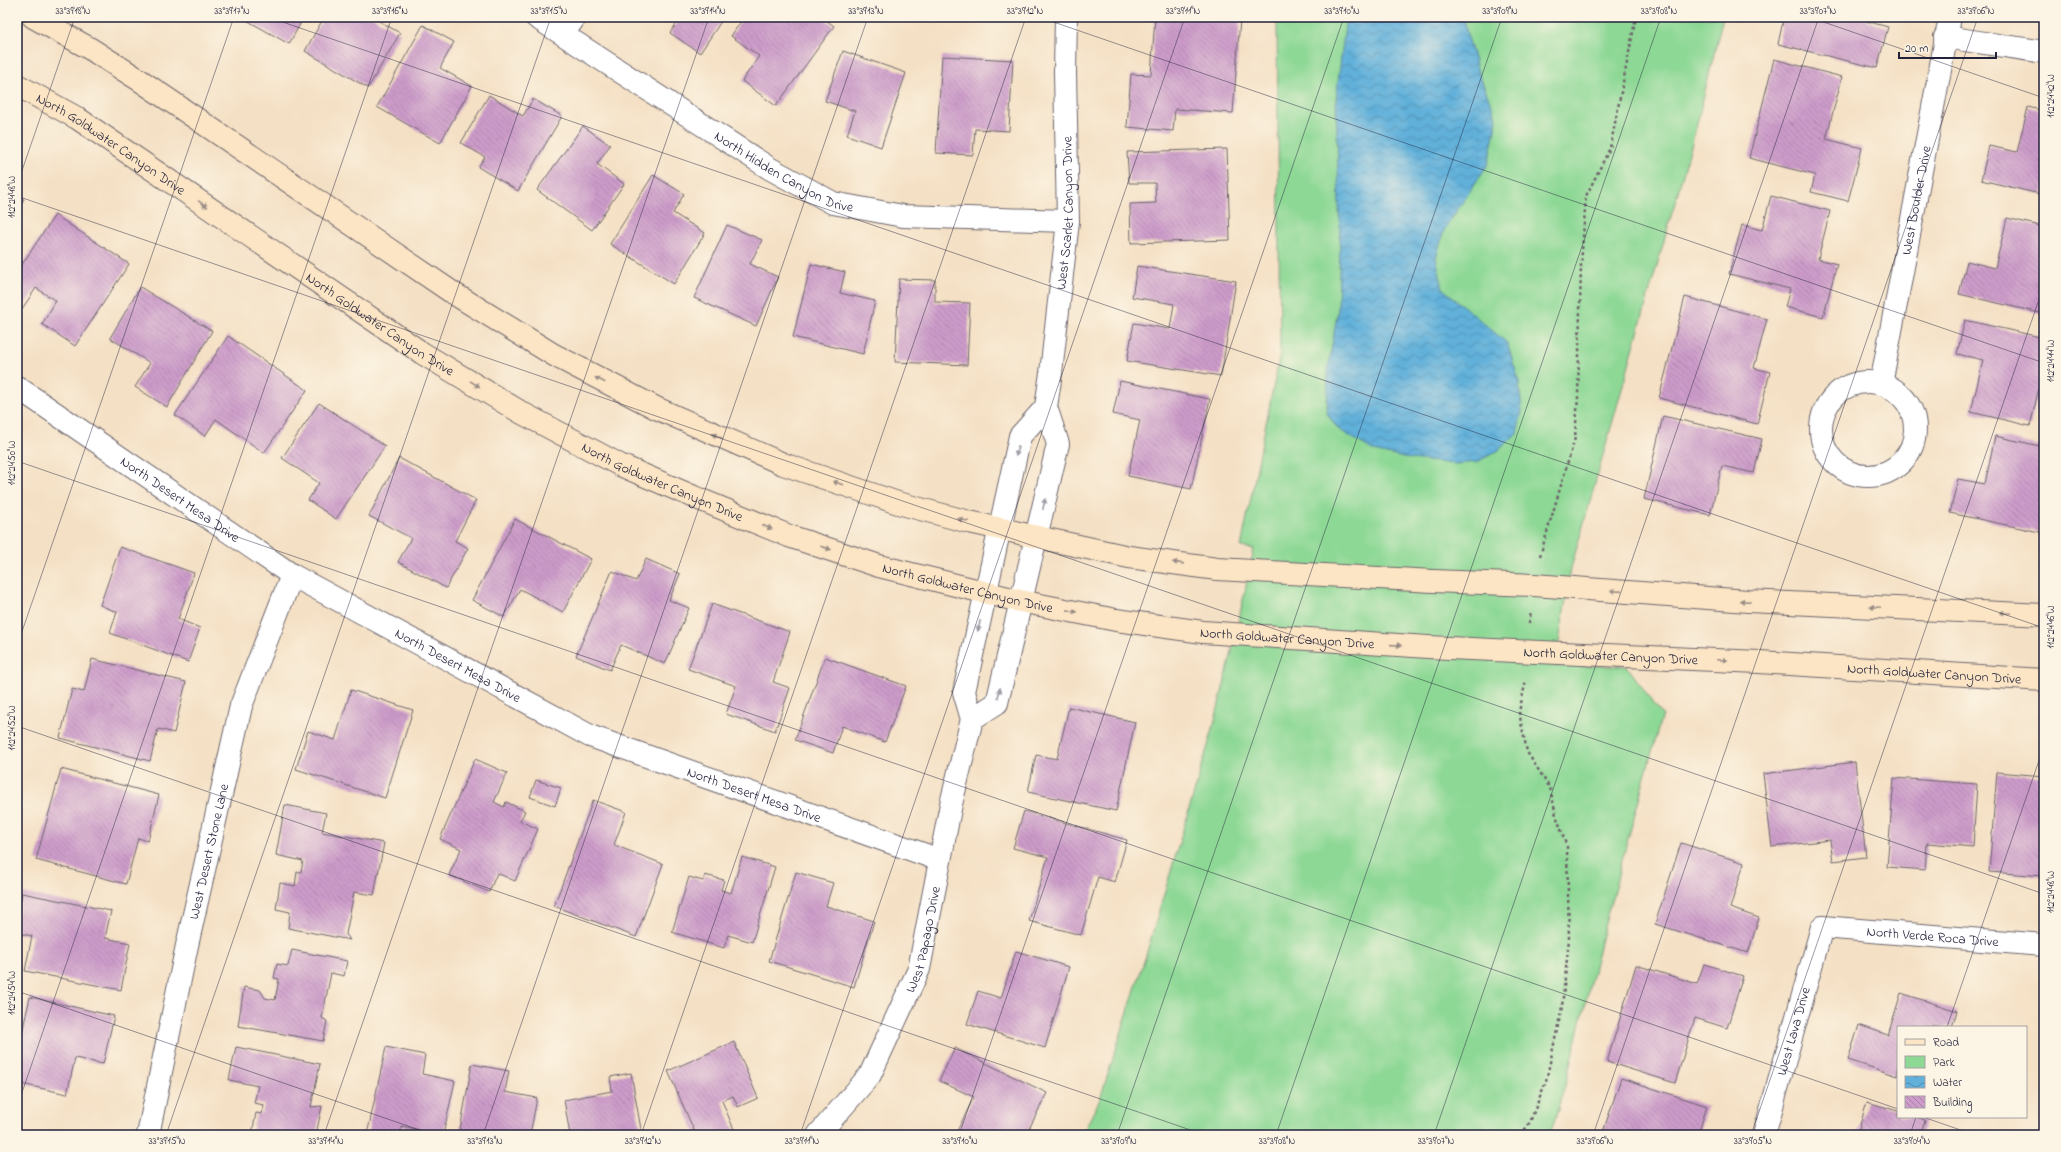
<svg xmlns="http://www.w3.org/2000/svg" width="2061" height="1152" viewBox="0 0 2061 1152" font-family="'Indie Flower',sans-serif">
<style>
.green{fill:#8dd895;stroke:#587d68}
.water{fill:url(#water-waves);stroke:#41698a}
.building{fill:url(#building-back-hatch)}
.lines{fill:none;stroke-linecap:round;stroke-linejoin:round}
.street-casing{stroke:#6c646b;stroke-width:24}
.secondary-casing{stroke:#6c646b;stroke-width:24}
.path{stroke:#6c646b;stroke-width:2.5;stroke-dasharray:3 3;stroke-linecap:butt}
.street{stroke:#fff;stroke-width:22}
.secondary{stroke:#fce5c4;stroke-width:22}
.oneway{fill:#9a8d86}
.oneway2{fill:#9c9ca7}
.ticks{fill:none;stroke:#22223b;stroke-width:1;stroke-opacity:0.45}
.labels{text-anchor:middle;stroke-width:3;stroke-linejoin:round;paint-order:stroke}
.street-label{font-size:14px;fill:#22223b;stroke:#fcf5e5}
.neatline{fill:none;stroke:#22223b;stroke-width:1.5}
.ticks-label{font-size:10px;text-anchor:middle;fill:#22223b}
</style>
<defs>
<pattern id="water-waves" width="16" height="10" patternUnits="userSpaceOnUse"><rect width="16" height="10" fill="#60b0da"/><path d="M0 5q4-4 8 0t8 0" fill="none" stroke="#4f8fb2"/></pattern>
<pattern id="building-back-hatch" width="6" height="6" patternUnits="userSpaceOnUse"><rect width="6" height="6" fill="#cd9cca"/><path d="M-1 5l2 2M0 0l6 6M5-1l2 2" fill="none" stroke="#a67fa5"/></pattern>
</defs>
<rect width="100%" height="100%" fill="#fcf5e5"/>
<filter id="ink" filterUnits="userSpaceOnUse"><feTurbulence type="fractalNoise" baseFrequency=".025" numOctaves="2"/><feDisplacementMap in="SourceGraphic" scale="8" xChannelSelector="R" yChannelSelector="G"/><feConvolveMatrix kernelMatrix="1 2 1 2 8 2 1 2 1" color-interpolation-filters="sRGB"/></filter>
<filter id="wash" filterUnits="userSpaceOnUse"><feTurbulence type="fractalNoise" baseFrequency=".012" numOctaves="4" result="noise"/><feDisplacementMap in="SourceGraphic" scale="16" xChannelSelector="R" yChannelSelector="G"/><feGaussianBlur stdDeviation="0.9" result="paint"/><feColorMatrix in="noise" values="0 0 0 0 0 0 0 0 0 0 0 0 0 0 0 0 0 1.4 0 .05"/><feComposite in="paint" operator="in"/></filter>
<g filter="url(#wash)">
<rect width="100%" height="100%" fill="#f4e0c4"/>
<path class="green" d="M1277,17H1723L1695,132L1571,568L1555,666H1627L1662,715L1603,930L1570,1068L1550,1135H1082L1100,1099L1146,955L1212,732L1230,660L1254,549L1241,547L1280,354Z"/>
<path class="water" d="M1346,17H1464L1466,30L1477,69L1497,119L1488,164L1444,230L1436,258L1443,289L1507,343L1519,381L1522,412L1517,433L1499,450L1477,462L1454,464L1404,458L1374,451L1338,429L1327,413L1328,370L1338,309L1340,240L1336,99Z"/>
<g id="blocks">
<path class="building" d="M241,17H304L289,44Z
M324,17H372L400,33L368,88L305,51Z
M681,17H724L700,53L670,33Z
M744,17H822L834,26L776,106L742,81L759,56L731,36Z
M1155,17L1240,19L1233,113L1175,109L1173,131L1127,127L1131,74L1151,75Z
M1784,17H1867L1866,21L1888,27L1877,68L1778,44Z
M423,25L454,42L440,68L472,86L440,143L377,107Z
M843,51L906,73L881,147L847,135L855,111L825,101Z
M942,56L1013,60L1009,131L975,129L973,155L936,153Z
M1774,59L1842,77L1826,139L1862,148L1848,201L1811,192L1815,175L1749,158Z
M489,95L523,116L533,99L562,116L518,191L478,167L485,157L461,143Z
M2028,107L2044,111V195L1981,180L1989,146L2017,152Z
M583,126L610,145L597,164L624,184L592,230L537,190Z
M1227,149L1230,240L1131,243L1130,204L1156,203L1155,183H1129L1127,152Z
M653,175L684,194L673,213L705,233L674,284L610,244Z
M17,195L24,199L17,212Z
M1771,196L1830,211L1818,259L1837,264L1823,317L1785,307L1790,289L1729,274L1742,225L1762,230Z
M55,215L129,264L75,346L42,324L56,301L36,288L20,312L17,309V272Z
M2007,218L2044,227V314L1959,294L1967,261L1995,268Z
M727,225L762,240L750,264L778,277L756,326L694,298Z
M811,264L845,272L840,293L875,301L863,354L793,337Z
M1137,266L1236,281L1221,376L1127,361L1134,323L1170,329L1174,304L1132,297Z
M899,279L935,280V302L970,303L967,365L895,362Z
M140,287L212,331L167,407L135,387L150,363L110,338Z
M1685,297L1767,319L1754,368L1770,372L1757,424L1659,398Z
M1965,320L2044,338V367L2030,426L1971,412L1983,360L1957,354Z
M228,336L307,390L264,453L216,419L205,436L175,415Z
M1120,381L1210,399L1191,489L1128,476L1140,420L1113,414Z
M319,403L385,446L336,519L308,500L319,483L282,458Z
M1663,416L1762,439L1754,473L1722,466L1710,515L1644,499Z
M1995,436L2044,447V533L1950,513L1958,479L1985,484Z
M399,458L476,500L455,541L468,548L446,588L398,562L411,538L369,516Z
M515,519L591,559L563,612L520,589L504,617L472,600Z
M120,547L194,573L178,619L200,628L188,662L110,633L117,612L100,605Z
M646,559L680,574L669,600L689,608L665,664L621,645L610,670L576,656L612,571L636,581Z
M712,604L790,632L773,682L790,688L775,731L726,714L736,686L688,669Z
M825,657L906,686L885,742L842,726L833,753L795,740Z
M92,659L186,682L174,733L158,729L150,761L60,738L72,689L84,692Z
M351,690L413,710L385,798L296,769L308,731L335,740Z
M1069,707L1135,722L1116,811L1028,792L1036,755L1057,759Z
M475,759L507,773L494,802L504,807L506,802L525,811L520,821L538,829L515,881L497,873L489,892L449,875L461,849L440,839Z
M1855,762L1866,857L1833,861L1830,840L1772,847L1763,774Z
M61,769L159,795L148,841L138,838L126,884L36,860Z
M1997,772L2044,776V876L1989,872Z
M1894,778L1977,784L1973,847L1927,843L1925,870L1887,867Z
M536,780L561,788L555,806L530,797Z
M593,800L626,812L614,845L663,864L636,937L554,906Z
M285,805L326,813L322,832L384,843L374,895L354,892L346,934L350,940L288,928L290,912L276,909L280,883L295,886L297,872H301L303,861L276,855Z
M1024,811L1127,840L1115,882L1098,877L1081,935L1029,921L1048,857L1013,848Z
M1681,843L1744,863L1730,908L1759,918L1748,953L1655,924Z
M742,857L775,867L752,942L728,935L724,948L672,932L689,877L703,881L705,875L724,880L721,890L731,893Z
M796,872L833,883L826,906L874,921L854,987L769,961Z
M22,893L111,911L105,938L130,943L121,990L25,971L32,936L17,933V920Z
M292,950L347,961L344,976L331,973L322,1018L327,1021L323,1041L238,1026L244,987L260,990L265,998L275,1000L279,979L274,978L277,964L288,966Z
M1016,951L1069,967L1045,1048L967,1024L978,991L1001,998Z
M1704,964L1743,976L1727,1028L1695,1018L1675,1083L1607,1062L1636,965L1697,984Z
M1901,993L1957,1011L1952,1027H1898V1076L1848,1060L1859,1025L1888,1035Z
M30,997L114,1016L103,1064L75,1058L67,1094L17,1083V1055Z
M734,1042L758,1098L738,1107L733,1096L722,1101L735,1132L727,1135H696L668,1071Z
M236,1047L320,1064L311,1107L322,1106L316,1135L252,1134L256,1113L262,1114L264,1105L254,1103L258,1086L229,1080Z
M386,1047L425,1055L422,1074L455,1081L443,1135L418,1134L419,1130L402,1126L400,1135H367Z
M955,1048L1047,1093L1026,1135H955L974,1097L939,1081Z
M472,1064L509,1071L505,1092L537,1098L530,1135H459Z
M631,1073L642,1135H570L564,1100L612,1091L610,1077Z
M1621,1078L1707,1106L1698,1135H1602Z
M1867,1102L1898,1111V1117H1916L1925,1120L1920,1135H1857Z"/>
</g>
</g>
<g filter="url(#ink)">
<use href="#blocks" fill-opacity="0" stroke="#6c646b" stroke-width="1"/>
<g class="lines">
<defs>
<g id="street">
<path id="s1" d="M536,17L769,168L833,203L903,216L1068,221"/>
<path d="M563,34L575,17"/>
<path d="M1945,37L2044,52"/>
<circle cx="1868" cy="429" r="47"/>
<path id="s2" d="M1881,384L1950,17"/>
<path id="s3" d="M17,387L292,575L590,736L940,860"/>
<path id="s4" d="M972,719L997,703L1058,444L1046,407L1051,373L1068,221L1065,72L1066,17"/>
<path id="s5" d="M148,1135L186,950L241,706L292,575"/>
<path id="s6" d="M818,1135L870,1075L919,969L951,804L972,719L964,692L1020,436L1046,407"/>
<path id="s7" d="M1764,1135L1822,927L2044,945"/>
</g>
<g id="secondary">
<path d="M33,17L89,48L141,81L453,293L554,355L656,408L783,464L898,503L969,522L1129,557L1217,569L1433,581L1534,585L1748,601L2044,615"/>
<path id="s8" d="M17,85L77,118L422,353L522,413L620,465L699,499L789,536L879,566L1020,601L1116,620L1203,632L1428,647L1759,662L2044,680"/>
</g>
</defs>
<use href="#street" class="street-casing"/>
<use href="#secondary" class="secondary-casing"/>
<path class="path" d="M1540,556L1575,438L1578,397L1581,265L1586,196L1610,148L1636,17
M1529,623L1531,612
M1521,1135L1530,1122L1546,1081L1562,1007L1569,939L1567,847L1556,815L1550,788L1527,752L1519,712L1526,680"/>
<use href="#street" class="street"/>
<use href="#secondary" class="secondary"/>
</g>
<defs><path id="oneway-solid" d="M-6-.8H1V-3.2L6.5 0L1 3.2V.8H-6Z"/></defs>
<g class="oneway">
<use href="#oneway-solid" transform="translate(203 204) rotate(34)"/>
<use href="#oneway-solid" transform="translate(600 380) rotate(-152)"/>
<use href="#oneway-solid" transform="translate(475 384) rotate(31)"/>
<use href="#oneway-solid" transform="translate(717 436) rotate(-156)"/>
<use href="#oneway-solid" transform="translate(838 483) rotate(-161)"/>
<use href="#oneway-solid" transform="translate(963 520) rotate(-165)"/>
<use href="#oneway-solid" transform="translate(767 527) rotate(23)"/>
<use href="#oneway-solid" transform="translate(826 548) rotate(18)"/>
<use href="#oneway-solid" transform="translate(1178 563) rotate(-172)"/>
<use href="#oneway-solid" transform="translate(1616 591) rotate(-176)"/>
<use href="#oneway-solid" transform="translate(1745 601) rotate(-176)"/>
<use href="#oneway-solid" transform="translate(1875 607) rotate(-177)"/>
<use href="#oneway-solid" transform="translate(1072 611) rotate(11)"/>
<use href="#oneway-solid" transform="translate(2005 613) rotate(-177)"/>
<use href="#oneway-solid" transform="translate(1396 645) rotate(4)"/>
<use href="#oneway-solid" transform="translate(1722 660) rotate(3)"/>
</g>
<g class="oneway2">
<use href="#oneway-solid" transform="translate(1017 451) rotate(102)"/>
<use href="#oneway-solid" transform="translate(1044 504) rotate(-78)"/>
<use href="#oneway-solid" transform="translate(979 626) rotate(103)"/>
<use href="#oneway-solid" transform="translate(999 693) rotate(-77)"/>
</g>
</g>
<path class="ticks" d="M268,17L2044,628M1039,17L2044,363M1809,17L2044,98M17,185L75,17M17,196L2044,894M17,461L1898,1109M17,646L234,17M17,726L1205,1135M17,991L434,1135M1947,1027L2044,746M17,1107L392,17M1923,1117L1975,1135M166,1135L551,17M324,1135L709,17M483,1135L868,17M641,1135L1026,17M800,1135L1185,17M959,1135L1344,17M1117,1135L1502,17M1276,1135L1661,17M1434,1135L1819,17M1593,1135L1978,17M1751,1135L2044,285M1910,1135L1916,1117"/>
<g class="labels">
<g class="street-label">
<text dy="5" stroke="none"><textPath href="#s8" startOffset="111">North Goldwater Canyon Drive</textPath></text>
<text dy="5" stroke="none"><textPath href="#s1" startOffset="293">North Hidden Canyon Drive</textPath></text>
<text dy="5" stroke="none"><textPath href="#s2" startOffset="187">West Boulder Drive</textPath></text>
<text dy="5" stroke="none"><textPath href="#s4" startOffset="530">West Scarlet Canyon Drive</textPath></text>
<text dy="5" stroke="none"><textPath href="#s8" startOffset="435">North Goldwater Canyon Drive</textPath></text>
<text dy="5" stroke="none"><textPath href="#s8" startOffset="759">North Goldwater Canyon Drive</textPath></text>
<text dy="5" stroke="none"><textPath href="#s3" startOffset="198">North Desert Mesa Drive</textPath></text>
<text dy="5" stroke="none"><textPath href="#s8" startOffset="1083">North Goldwater Canyon Drive</textPath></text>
<text dy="5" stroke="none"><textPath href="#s8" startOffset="1407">North Goldwater Canyon Drive</textPath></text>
<text dy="5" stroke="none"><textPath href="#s8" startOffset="1731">North Goldwater Canyon Drive</textPath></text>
<text dy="5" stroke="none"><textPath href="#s3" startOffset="522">North Desert Mesa Drive</textPath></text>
<text dy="5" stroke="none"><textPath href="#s8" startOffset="2055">North Goldwater Canyon Drive</textPath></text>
<text dy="5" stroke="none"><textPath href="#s3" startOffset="846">North Desert Mesa Drive</textPath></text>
<text dy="5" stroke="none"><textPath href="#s5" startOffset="290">West Desert Stone Lane</textPath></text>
<text dy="5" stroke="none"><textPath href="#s7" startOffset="327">North Verde Roca Drive</textPath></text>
<text dy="5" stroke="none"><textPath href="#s6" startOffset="226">West Papago Drive</textPath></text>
<text dy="5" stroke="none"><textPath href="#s7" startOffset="108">West Lava Drive</textPath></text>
</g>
</g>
<rect width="2061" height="1152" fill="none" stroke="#fcf5e5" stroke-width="44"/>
<rect x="1897" y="1026" width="130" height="92" fill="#fcf5e5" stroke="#a5a1a1"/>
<rect x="1905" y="1039" width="20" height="6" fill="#fce5c4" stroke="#a5a1a1"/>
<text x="1933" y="1046" font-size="12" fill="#22223b">Road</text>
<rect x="1905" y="1056" width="20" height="12" fill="#8dd895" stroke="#a5a1a1"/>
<text x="1933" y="1066" font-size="12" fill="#22223b">Park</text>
<rect x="1905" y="1076" width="20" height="12" fill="url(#water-waves)" stroke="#a5a1a1"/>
<text x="1933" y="1086" font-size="12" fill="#22223b">Water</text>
<rect x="1905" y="1096" width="20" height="12" fill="url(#building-back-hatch)" stroke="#a5a1a1"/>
<text x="1933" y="1106" font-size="12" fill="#22223b">Building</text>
<path d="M1899 52v6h97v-6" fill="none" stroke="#22223b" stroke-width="2"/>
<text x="1905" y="52" font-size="12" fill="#22223b" stroke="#fcf5e5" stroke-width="3" paint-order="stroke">20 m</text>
<rect x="22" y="22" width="2017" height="1108" class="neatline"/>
<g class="ticks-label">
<text x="73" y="14">33°39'18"N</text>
<text x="232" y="14">33°39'17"N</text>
<text x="390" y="14">33°39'16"N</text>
<text x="549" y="14">33°39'15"N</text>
<text x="708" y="14">33°39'14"N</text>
<text x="866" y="14">33°39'13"N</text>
<text x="1025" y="14">33°39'12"N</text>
<text x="1183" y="14">33°39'11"N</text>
<text x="1342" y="14">33°39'10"N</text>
<text x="1500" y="14">33°39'09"N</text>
<text x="1659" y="14">33°39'08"N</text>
<text x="1818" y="14">33°39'07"N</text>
<text x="1976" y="14">33°39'06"N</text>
<text transform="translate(2050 96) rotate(-90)" y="4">112°24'42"W</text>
<text transform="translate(11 197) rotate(-90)" y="4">112°24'48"W</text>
<text transform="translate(2050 361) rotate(-90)" y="4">112°24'44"W</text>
<text transform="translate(11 463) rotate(-90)" y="4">112°24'50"W</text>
<text transform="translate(2050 627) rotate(-90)" y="4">112°24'46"W</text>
<text transform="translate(11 728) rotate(-90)" y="4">112°24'52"W</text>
<text transform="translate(2050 892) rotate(-90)" y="4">112°24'48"W</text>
<text transform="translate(11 993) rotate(-90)" y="4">112°24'54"W</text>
<text x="167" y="1144">33°39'15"N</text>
<text x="326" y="1144">33°39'14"N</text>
<text x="485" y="1144">33°39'13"N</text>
<text x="643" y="1144">33°39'12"N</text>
<text x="802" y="1144">33°39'11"N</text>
<text x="960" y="1144">33°39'10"N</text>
<text x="1119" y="1144">33°39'09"N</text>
<text x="1277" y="1144">33°39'08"N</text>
<text x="1436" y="1144">33°39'07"N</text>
<text x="1595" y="1144">33°39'06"N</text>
<text x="1753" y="1144">33°39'05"N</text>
<text x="1912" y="1144">33°39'04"N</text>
</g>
</svg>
